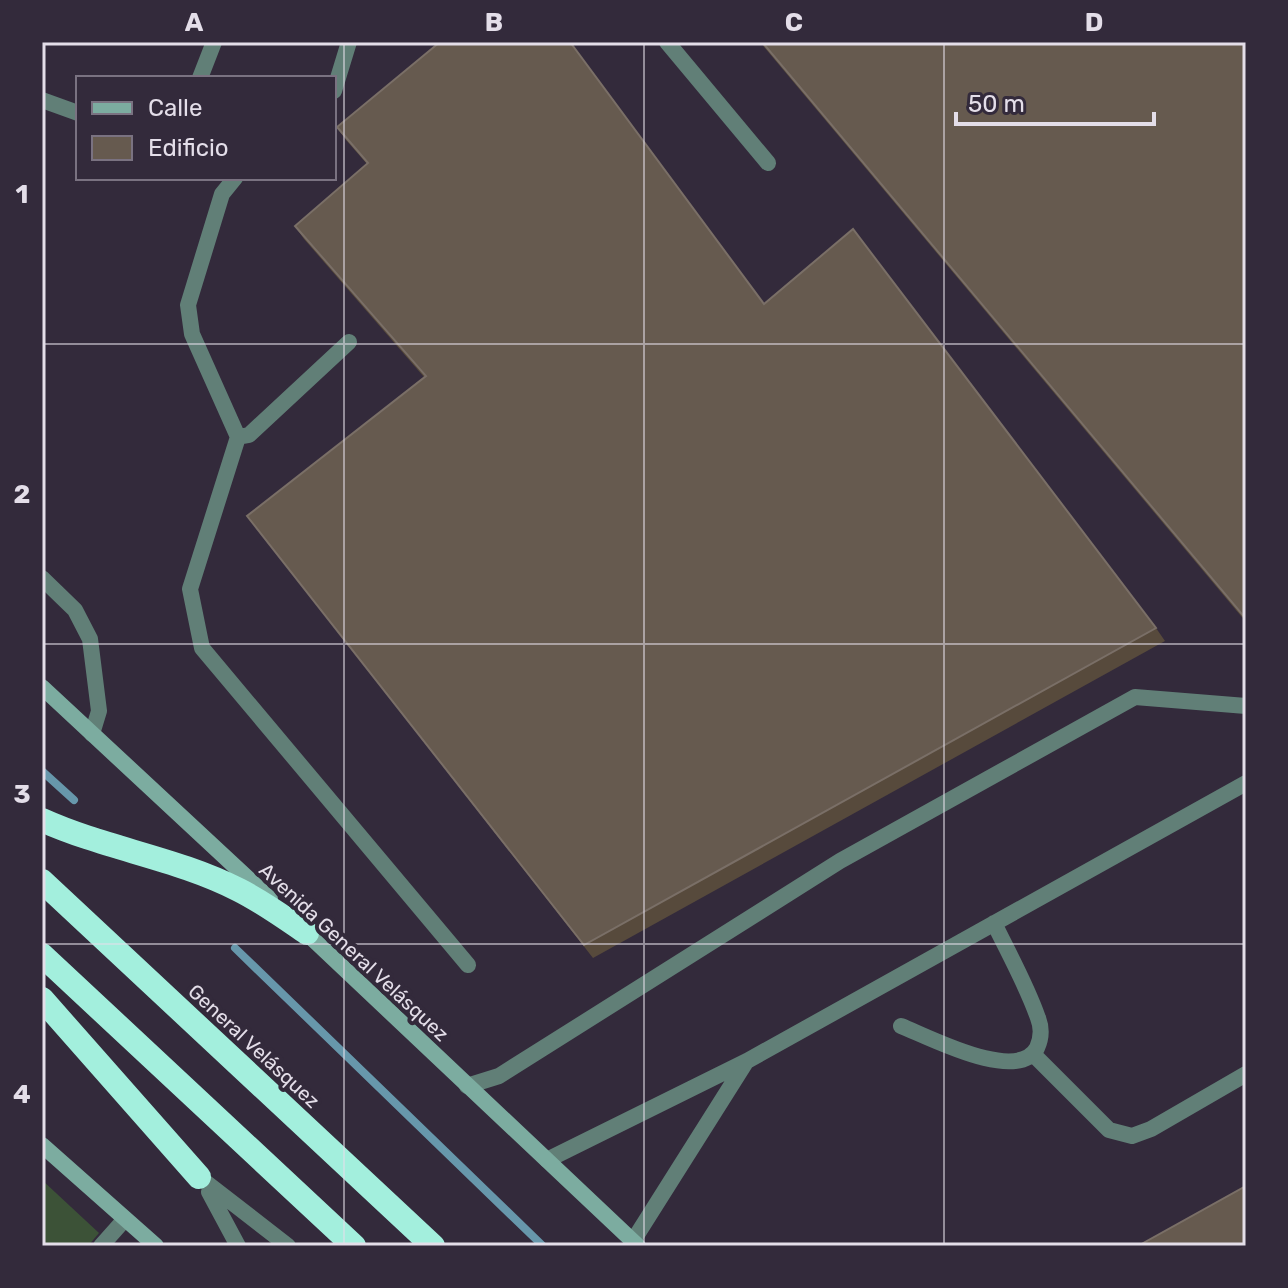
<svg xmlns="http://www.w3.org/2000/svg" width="1288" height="1288" viewBox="0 0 1288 1288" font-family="Rubik,sans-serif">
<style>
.green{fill:#3c5237}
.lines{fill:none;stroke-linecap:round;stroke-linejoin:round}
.stream{stroke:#6797ab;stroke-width:8}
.lane{stroke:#617f77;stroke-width:16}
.street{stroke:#617f77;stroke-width:16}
.secondary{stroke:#7caca0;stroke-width:16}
.highway{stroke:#a3efdd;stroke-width:24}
.wall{fill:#574a3c}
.building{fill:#665a4f;stroke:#7a6f67;stroke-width:2}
.grid{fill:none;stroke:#e4dee9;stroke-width:2;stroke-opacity:0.55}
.labels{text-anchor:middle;stroke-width:8;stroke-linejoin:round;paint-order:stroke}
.street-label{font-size:20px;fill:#e4dee9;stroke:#332a3b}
.neatline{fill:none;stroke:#e4dee9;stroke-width:3}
.grid-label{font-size:26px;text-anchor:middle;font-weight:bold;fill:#e4dee9}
</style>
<rect width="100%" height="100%" fill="#332a3b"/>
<path class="green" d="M42,1180L99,1233L88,1246H42Z"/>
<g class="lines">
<path class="stream" d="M42,771L74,800
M235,948L543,1246"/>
<path class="lane" d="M667,42L768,163
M200,78L214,42
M334,91L349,42
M42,100L78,113
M235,178L222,194L188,305L192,334L238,437L190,589L202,648L468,965
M238,437L249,435L349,342
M42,578L75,610L90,639L99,711L92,734
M901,1026C929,1037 1017,1084 1037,1048C1041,1039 1042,1028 1038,1018C1027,986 1009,954 994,923
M1033,1054L1109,1130L1132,1136L1151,1129L1246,1074
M467,1086L499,1076L840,861L1135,697L1246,706
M547,1160L747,1061L1246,783
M199,1177L288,1246
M209,1192L238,1246
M633,1241L746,1062"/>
<path class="street" d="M101,1246L125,1219"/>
<path class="secondary" d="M42,687L270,899
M299,926L638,1246
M42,1145L156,1246"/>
<path class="highway" d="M42,820C106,849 177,858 239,890C263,902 285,918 307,933
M42,881L433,1246
M42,955L354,1246
M42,999L199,1177"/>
</g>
<path class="wall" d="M760,42H1246V622Z
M337,127L764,304L1156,628L1165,641L593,958L247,516L424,377L304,239L295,226L367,164L346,140Z"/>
<path class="building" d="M440,42H570L764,304L853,229L1156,628L584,945L247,516L426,376L295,226L368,163L337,127Z
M762,42H1246V619Z
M1246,1186V1246H1138Z"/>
<path class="grid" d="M344,42V1246M644,42V1246M944,42V1246M42,344H1246M42,644H1246M42,944H1246"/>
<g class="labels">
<g class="street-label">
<text transform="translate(354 952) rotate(43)" y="7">Avenida General Velásquez</text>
<text transform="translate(254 1046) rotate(43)" y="7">General Velásquez</text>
</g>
</g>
<rect width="1288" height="1288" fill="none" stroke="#332a3b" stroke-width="88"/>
<rect x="76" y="76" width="260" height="104" fill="#332a3b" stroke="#7a7281" stroke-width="2"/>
<rect x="92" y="102" width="40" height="12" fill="#7caca0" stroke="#7a7281" stroke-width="2"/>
<text x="148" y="116" font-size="24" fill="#e4dee9">Calle</text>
<rect x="92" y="136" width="40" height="24" fill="#665a4f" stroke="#7a7281" stroke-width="2"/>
<text x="148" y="156" font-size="24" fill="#e4dee9">Edificio</text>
<path d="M956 112v12h198v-12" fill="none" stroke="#e4dee9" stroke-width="4"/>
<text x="968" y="112" font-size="24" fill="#e4dee9" stroke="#332a3b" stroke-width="6" paint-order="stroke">50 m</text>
<rect x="44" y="44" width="1200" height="1200" class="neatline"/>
<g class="grid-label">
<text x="194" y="31">A</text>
<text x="494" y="31">B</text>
<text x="794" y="31">C</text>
<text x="1094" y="31">D</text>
<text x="22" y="203">1</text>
<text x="22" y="503">2</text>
<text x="22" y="803">3</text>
<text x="22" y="1103">4</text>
</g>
</svg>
